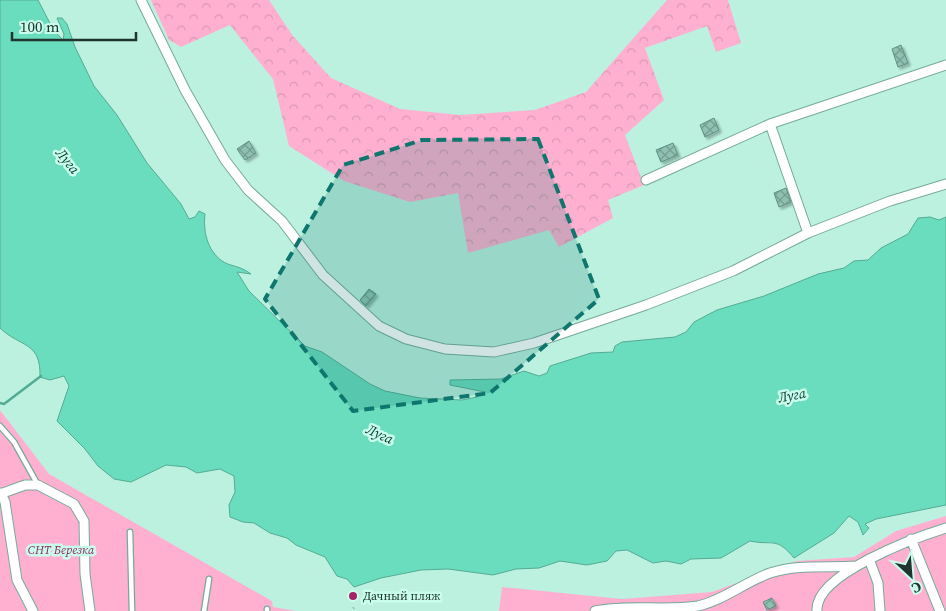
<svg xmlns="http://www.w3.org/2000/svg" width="946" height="611" viewBox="0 0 946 611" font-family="'Source Serif 4',serif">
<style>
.green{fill:#ffb0d0}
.forest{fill:url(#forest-crowns)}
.water{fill:#6addbe;stroke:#54ab93}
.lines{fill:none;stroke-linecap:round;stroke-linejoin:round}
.stream{stroke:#54ab93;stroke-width:2.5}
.building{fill:url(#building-cross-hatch);stroke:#5f9182;filter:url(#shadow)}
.service-casing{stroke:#76a999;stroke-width:7}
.minor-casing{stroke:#76a999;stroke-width:11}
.path{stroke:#79a195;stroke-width:1;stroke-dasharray:2.5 4;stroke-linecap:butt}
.service{stroke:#fff;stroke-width:4.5}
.minor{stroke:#fff;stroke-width:9}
.marked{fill:#0f766e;fill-opacity:0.2;stroke:#0f766e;stroke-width:4;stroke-dasharray:10 6;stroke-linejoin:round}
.poi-dot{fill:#a8226a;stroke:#c9feed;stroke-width:2}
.labels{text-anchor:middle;stroke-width:5;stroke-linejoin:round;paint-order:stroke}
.park-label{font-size:12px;font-style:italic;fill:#902b5e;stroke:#c9feed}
.poi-label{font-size:12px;fill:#20352f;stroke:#c9feed;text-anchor:start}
.water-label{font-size:14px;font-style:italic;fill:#053b30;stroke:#c9feed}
</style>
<defs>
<pattern id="forest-crowns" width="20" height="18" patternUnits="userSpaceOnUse" patternTransform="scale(1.25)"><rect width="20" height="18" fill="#ffb0d0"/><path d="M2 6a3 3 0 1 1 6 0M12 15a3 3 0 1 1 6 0" fill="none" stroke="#da98b3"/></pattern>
<pattern id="building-cross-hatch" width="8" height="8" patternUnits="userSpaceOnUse" patternTransform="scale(1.25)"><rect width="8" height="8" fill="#8ec1b1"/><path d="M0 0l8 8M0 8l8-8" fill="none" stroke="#749e90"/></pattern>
<filter id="shadow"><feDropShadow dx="2.5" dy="2.5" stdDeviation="1" flood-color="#0004"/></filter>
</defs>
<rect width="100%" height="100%" fill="#bcf1e0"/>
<path class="green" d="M0,410L49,474L272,601L273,607L296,611H0Z
M946,516V611H499L502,587L622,599L712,592L797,561L854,557L896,531Z"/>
<path class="forest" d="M151,0H269L293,36L331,78L400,109L460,115L535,110L586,92L667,0H728L741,43L716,52L707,26L645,48L664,100L625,135L644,185L608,200L613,218L559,247L549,230L468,253L458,193L410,202L344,181L289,146L273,79L230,25L181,47L169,40Z"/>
<path class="water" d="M0,0H38L54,31L63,40L64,34L57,18H62L67,24L75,47L94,86L117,115L147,163L181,204L189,219L195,217L199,211L205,214C203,231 207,250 222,261C231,267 239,265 251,274L237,272L249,291L305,346L322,352L370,384L385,391L420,398L462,400L477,397L485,392L450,385V380L501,379L524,371L539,376L547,373L550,366L591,353L613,352L615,346L622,342L675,337L686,332L694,322L717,310L764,296L818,274L844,268L854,261L868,260L881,248L908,234L918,218L930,217L939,220L946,217V505L876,519L865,524L869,528L863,535L858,522L849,516L834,533L794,558C776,536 773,546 750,541L721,558L691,559L681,564L666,561L653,563L627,550L616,551L607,561L587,565L560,561L539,568L516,569L493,575L448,569L421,570L381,578L354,587L347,579L337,576L325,557L296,545L287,538L270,533L254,523L243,522L230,517L229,505L235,492L234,476L220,469L197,473L186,467L166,465L131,482L114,479L98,466L85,449L57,421L69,386L64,376L50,380L40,377C41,341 21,348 0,328Z"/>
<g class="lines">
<path class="stream" d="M0,403L4,404L41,376"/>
</g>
<path class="building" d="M901,45L908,63L898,67L892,49Z
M714,118L719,130L705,137L700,125Z
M249,141L256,153L245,160L237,149Z
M673,143L678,155L661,162L656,150Z
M786,188L791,202L779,207L774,193Z
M369,289L376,294L366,306L360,300Z
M772,598L776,606L767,610L763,602Z"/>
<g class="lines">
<defs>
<path id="service" d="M0,426L14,442L38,485
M130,532L132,611
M204,611L209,579
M267,611V609"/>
<path id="minor" d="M141,0L185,90L225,160L248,190L282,221L323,275L379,326L406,339L445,349L494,352L534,343L646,305L733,271L808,233L890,201L946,184
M770,124L808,233
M646,180L770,124L946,65
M1,493L5,502L17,580L33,611
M0,494L25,485H38L74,504L84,521L85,574L90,611
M911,539L940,611
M869,559L878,583L880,611
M595,611C629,604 664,611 698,606C724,600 745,582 770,573C799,564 827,568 857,566
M817,611C814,574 917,537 946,528"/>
</defs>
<use href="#service" class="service-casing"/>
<use href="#minor" class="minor-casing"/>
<path class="path" d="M353,607L355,611"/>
<use href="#service" class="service"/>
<use href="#minor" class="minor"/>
</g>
<path class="marked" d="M538,139L599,299L490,393L353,411L265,299L343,165L422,140Z"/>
<circle class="poi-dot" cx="353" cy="596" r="5"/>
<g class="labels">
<g class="park-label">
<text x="61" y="554">СНТ Березка</text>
</g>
<g class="poi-label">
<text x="363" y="600">Дачный пляж</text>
</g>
<g class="water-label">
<text transform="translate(68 161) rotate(51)" y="5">Луга</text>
<text transform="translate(792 395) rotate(-11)" y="5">Луга</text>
<text transform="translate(380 434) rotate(24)" y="5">Луга</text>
</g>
</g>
<g transform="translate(911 576) rotate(154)" stroke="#c9feed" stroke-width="4" paint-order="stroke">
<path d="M0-4L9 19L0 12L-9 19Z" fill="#20352f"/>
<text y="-8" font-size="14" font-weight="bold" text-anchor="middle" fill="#20352f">С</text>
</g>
<path d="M12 32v8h124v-8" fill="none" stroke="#20352f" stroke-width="2.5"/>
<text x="20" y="32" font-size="15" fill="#20352f" stroke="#c9feed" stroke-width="4" paint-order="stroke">100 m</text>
</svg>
